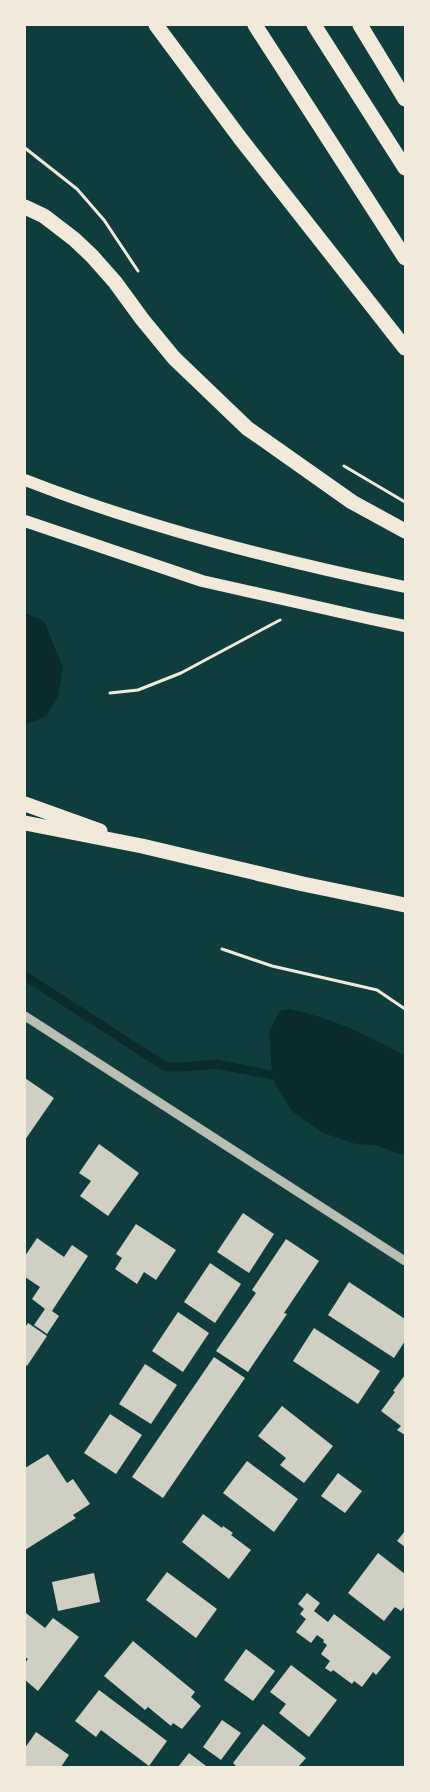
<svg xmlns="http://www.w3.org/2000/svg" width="430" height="1792" viewBox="0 0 430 1792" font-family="Rubik,sans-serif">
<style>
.water{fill:#0a2a2b}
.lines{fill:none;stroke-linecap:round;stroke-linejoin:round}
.stream{stroke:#0a2a2b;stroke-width:9}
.building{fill:#cfcfc3}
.path{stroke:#f1e9da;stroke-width:3}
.tertiary{stroke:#b8beb3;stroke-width:9}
.primary{stroke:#f1e9da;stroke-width:12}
.motorway{stroke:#f1e9da;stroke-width:15}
</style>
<rect width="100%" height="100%" fill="#0f3d3e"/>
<path class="water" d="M25,613L44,621L63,668L58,697L46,716L25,725Z
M290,1009C331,1018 369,1035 405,1056V1156L375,1145L356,1144L323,1133L292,1111L277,1088L272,1075L269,1031L280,1011Z"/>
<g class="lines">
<path class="stream" d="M25,976L166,1067H184L216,1064L272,1075"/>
</g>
<path class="building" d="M25,1078L54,1098L25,1140Z
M99,1144L139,1173L108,1216L80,1196L91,1181L79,1173Z
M243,1213L274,1234L249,1273L217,1252Z
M136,1224L176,1250L156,1280L144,1272L137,1284L115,1269L122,1258L116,1254Z
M37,1238L64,1257L72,1245L88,1256L52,1311L59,1316L47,1334L34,1325L45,1309L32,1299L40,1287L25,1277V1256Z
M286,1239L319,1261L284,1313L287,1314L248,1372L216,1351L256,1293L252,1290Z
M210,1263L241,1284L215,1323L184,1302Z
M349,1282L405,1319V1341L394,1358L328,1315Z
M178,1312L209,1333L183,1372L152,1351Z
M28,1323L47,1336L27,1366L25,1364V1327Z
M314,1328L380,1371L358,1404L293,1361Z
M214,1357L245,1378L163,1498L132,1477Z
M145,1364L177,1385L151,1424L119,1404Z
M405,1375V1435L397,1430L401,1426L381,1411L395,1392L393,1391Z
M282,1406L333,1446L304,1483L280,1465L286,1458L258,1436Z
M110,1414L142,1435L116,1474L84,1453Z
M48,1454L67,1483L73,1479L90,1504L73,1515L76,1518L25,1550V1468Z
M247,1461L298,1499L274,1532L223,1493Z
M338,1473L362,1491L345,1513L321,1496Z
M203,1514L222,1528L223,1526L233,1533L231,1535L251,1550L229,1579L182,1542Z
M405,1531V1547L397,1541Z
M378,1553L405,1574V1606L401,1611L395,1607L384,1621L348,1593Z
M167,1572L217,1609L196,1638L146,1600Z
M94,1573L100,1602L58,1611L52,1582Z
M307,1593L320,1603L314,1611L328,1622L334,1614L391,1657L376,1675L373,1672L362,1687L354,1681L352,1684L333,1670L331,1672L325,1668L330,1661L321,1654L327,1645L323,1642L324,1640L317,1635L311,1643L296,1632L306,1619L300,1614L304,1609L298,1604Z
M26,1613L45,1628L53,1618L79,1637L38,1691L25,1680V1663L28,1659L25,1657Z
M133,1641L195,1692L191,1697L201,1706L182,1729L173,1723L171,1726L148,1707L145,1710L104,1676Z
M246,1649L275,1671L253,1701L224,1680Z
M291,1665L337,1700L309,1737L279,1713L286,1704L270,1692Z
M99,1690L167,1741L149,1766L101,1730L96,1737L75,1721Z
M222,1720L241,1733L221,1760L203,1747Z
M263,1724L306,1758L298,1767H237L233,1763Z
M36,1732L69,1755L61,1767H25V1748Z
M189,1753L206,1766L205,1767H178Z"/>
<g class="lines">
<path class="path" d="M25,148L77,189L104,220L138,271
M344,466L405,502
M110,693L138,690L181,673L280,620
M222,949L272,966L377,990L405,1009"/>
<path class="tertiary" d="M25,1016L405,1261"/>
<path class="primary" d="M25,480C148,528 276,560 405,587
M25,521L202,581L371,619L405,626"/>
<path class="motorway" d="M156,25L240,138L405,348
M255,25L405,258
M314,25L405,168
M360,25L405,99
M25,207L44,216L74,239L92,256L115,282L142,319L174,358L247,428L352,502L405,531
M25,804L100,831
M25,823L142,846L303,884L405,905"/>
</g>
<rect width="430" height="1792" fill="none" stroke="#f1e9da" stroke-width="52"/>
</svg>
